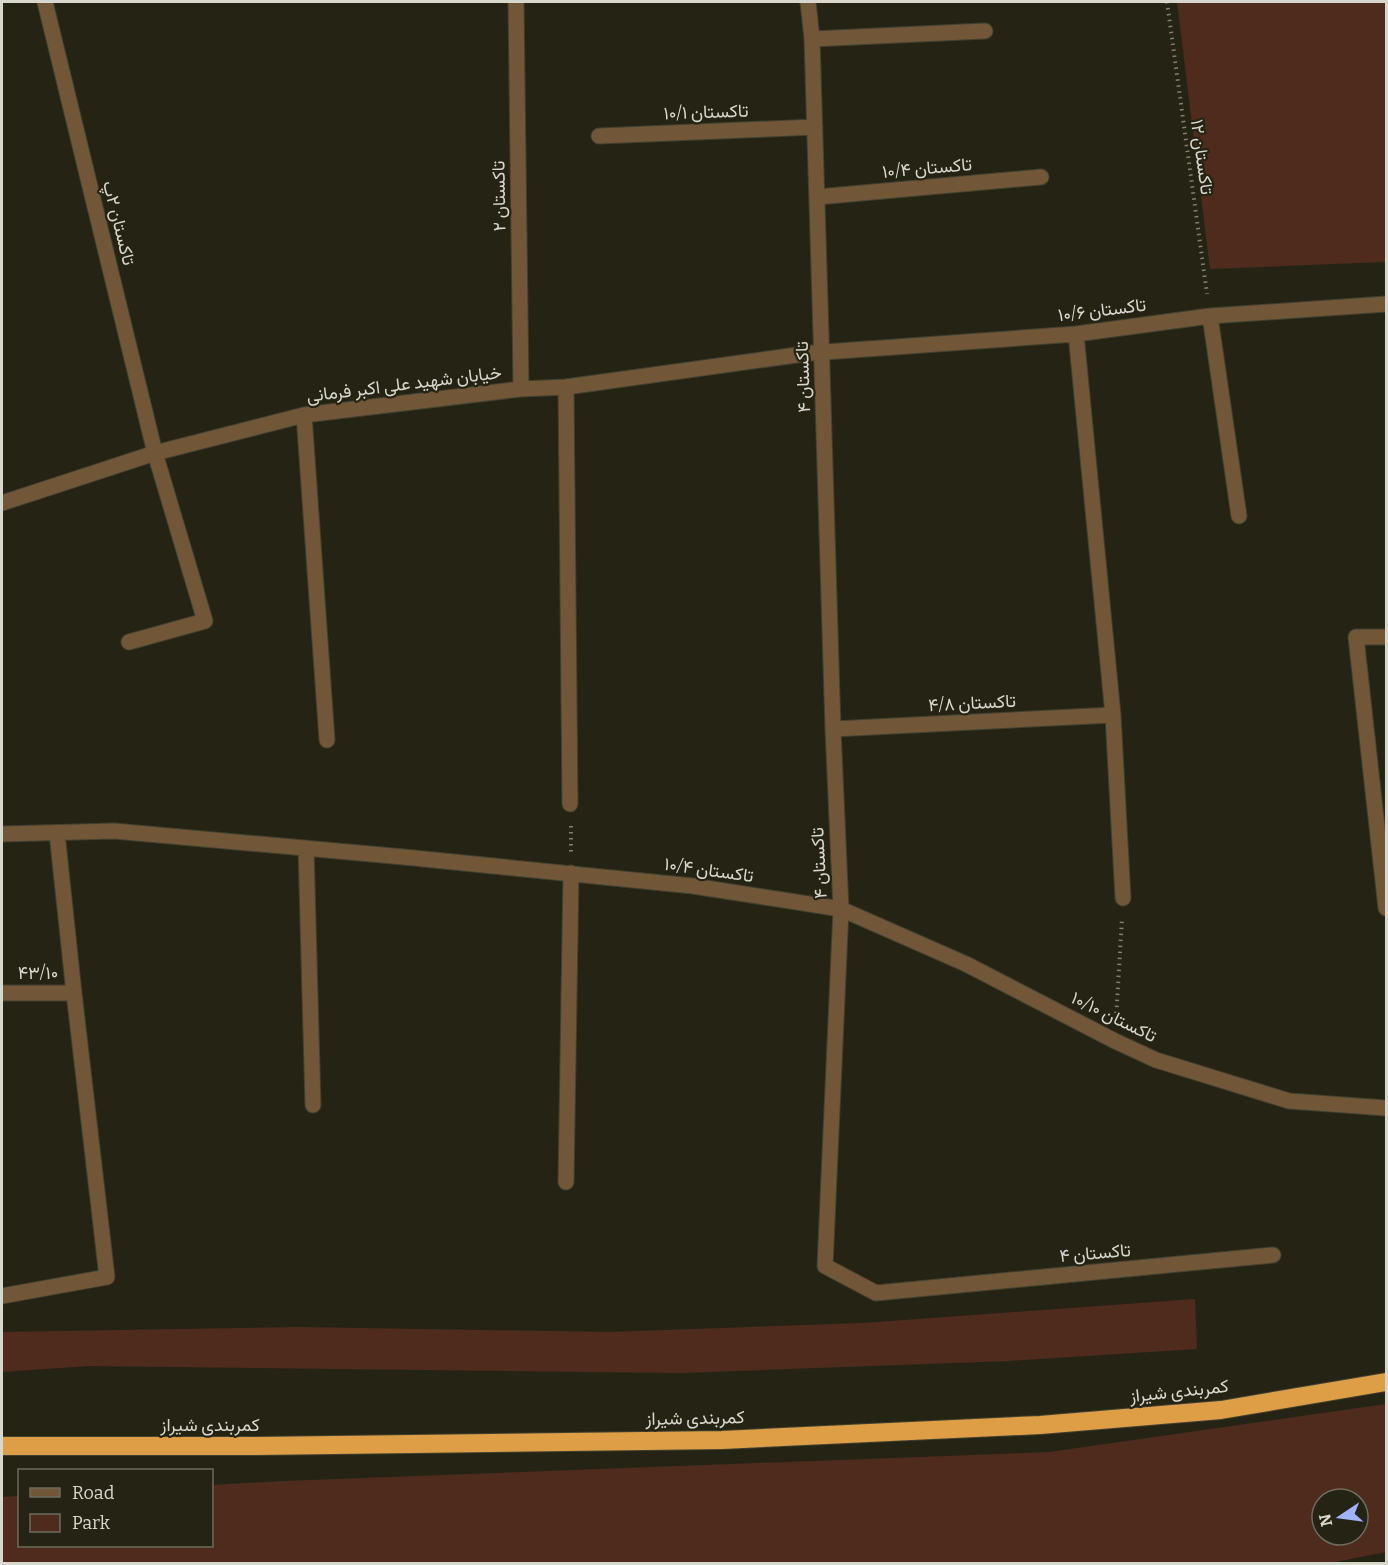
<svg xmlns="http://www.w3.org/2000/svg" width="1388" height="1565" viewBox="0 0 1388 1565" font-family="Bitter,Vazirmatn,serif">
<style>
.green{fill:#4f2b1e;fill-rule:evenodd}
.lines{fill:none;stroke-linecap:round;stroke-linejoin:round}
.minor-casing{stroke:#414132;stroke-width:17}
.highway-casing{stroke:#414132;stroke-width:20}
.path{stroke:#807f72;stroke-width:4;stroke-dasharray:1.5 4.5;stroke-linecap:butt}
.minor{stroke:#715737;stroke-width:15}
.highway{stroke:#dd9e45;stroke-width:18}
.labels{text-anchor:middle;stroke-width:4.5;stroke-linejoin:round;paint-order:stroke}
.street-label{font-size:18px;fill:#d7d7cd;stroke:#252414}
</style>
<rect width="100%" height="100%" fill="#252414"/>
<path class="green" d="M1177,2H1386V262L1210,269Z
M1195,1299L1197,1349L1008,1361L682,1373L88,1366L2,1372V1332L300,1327L609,1332L863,1323Z
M1386,1404V1552L1330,1563H2V1497L19,1496L20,1546H212V1485L284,1481L1049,1452ZM1322,1499H1358V1535H1322Z"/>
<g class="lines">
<defs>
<path id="minor" d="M45,2L155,453L205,621L129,642
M516,2L521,389
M808,2L812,39L833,729L841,909L825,1266L876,1293L1273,1255
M812,39L985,31
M599,136L815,127
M817,197L1041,177
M1210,316L1239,516
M1076,334L1113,715L1123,898
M566,387L570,804
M304,415L327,740
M2,503L155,453L304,415L521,389L566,387L811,353L1076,334L1210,316L1386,304
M1386,637H1356L1386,908
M833,729L1113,715
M2,834L114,831L404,857L693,886L841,909L966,964L1115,1041L1156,1060L1289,1101L1386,1108
M306,848L313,1105
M2,993H74
M566,1182L571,873
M2,1296L107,1277L74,993L57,833"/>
<path id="highway" d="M2,1446H256L722,1440L1040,1425L1221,1410L1386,1382"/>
</defs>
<use href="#minor" class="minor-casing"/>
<use href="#highway" class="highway-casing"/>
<path class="path" d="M1167,2L1207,294
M571,826V854
M1116,1019L1122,919"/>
<use href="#minor" class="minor"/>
<use href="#highway" class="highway"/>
</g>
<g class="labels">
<g class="street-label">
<text transform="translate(706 112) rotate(-2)" y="6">تاکستان ۱۰/۱</text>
<text transform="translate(1202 157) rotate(82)" y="6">تاکستان ۱۲</text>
<text transform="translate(927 168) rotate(-5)" y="6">تاکستان ۱۰/۴</text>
<text transform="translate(499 196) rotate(-91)" y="6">تاکستان ۲</text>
<text transform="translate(119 223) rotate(76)" y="6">تاکستان ۲پ</text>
<text transform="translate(1102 310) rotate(-7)" y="6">تاکستان ۱۰/۶</text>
<text transform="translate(803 377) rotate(-92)" y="6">تاکستان ۴</text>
<text transform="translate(404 384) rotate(-7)" y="6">خیابان شهید علی اکبر فرمانی</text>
<text transform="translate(972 703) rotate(-3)" y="6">تاکستان ۴/۸</text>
<text transform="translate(819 863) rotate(-93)" y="6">تاکستان ۴</text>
<text transform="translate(709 870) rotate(8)" y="6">تاکستان ۱۰/۴</text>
<text x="38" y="979">۴۳/۱۰</text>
<text transform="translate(1114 1017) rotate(26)" y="6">تاکستان ۱۰/۱۰</text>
<text transform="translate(1095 1253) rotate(-5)" y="6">تاکستان ۴</text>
<text transform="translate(1179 1391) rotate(-6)" y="6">کمربندی شیراز</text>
<text transform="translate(695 1418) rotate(-1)" y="6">کمربندی شیراز</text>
<text x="210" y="1431">کمربندی شیراز</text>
</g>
</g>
<rect width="1388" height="1565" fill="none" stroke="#d7d7cd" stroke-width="6"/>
<rect x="18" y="1469" width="195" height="78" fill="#252414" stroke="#6c6c5e" stroke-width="1.5"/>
<rect x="30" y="1488" width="30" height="9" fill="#715737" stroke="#6c6c5e" stroke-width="1.5"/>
<text x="72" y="1499" font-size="18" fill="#d7d7cd">Road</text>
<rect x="30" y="1514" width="30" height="18" fill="#4f2b1e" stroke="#6c6c5e" stroke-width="1.5"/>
<text x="72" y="1529" font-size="18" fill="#d7d7cd">Park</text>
<g transform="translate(1340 1517) rotate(257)"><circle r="28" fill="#252414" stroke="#6c6c5e" stroke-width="1.5"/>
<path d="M0-4.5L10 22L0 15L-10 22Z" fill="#a0b3fd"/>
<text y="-9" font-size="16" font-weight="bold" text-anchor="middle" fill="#d7d7cd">N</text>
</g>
</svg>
